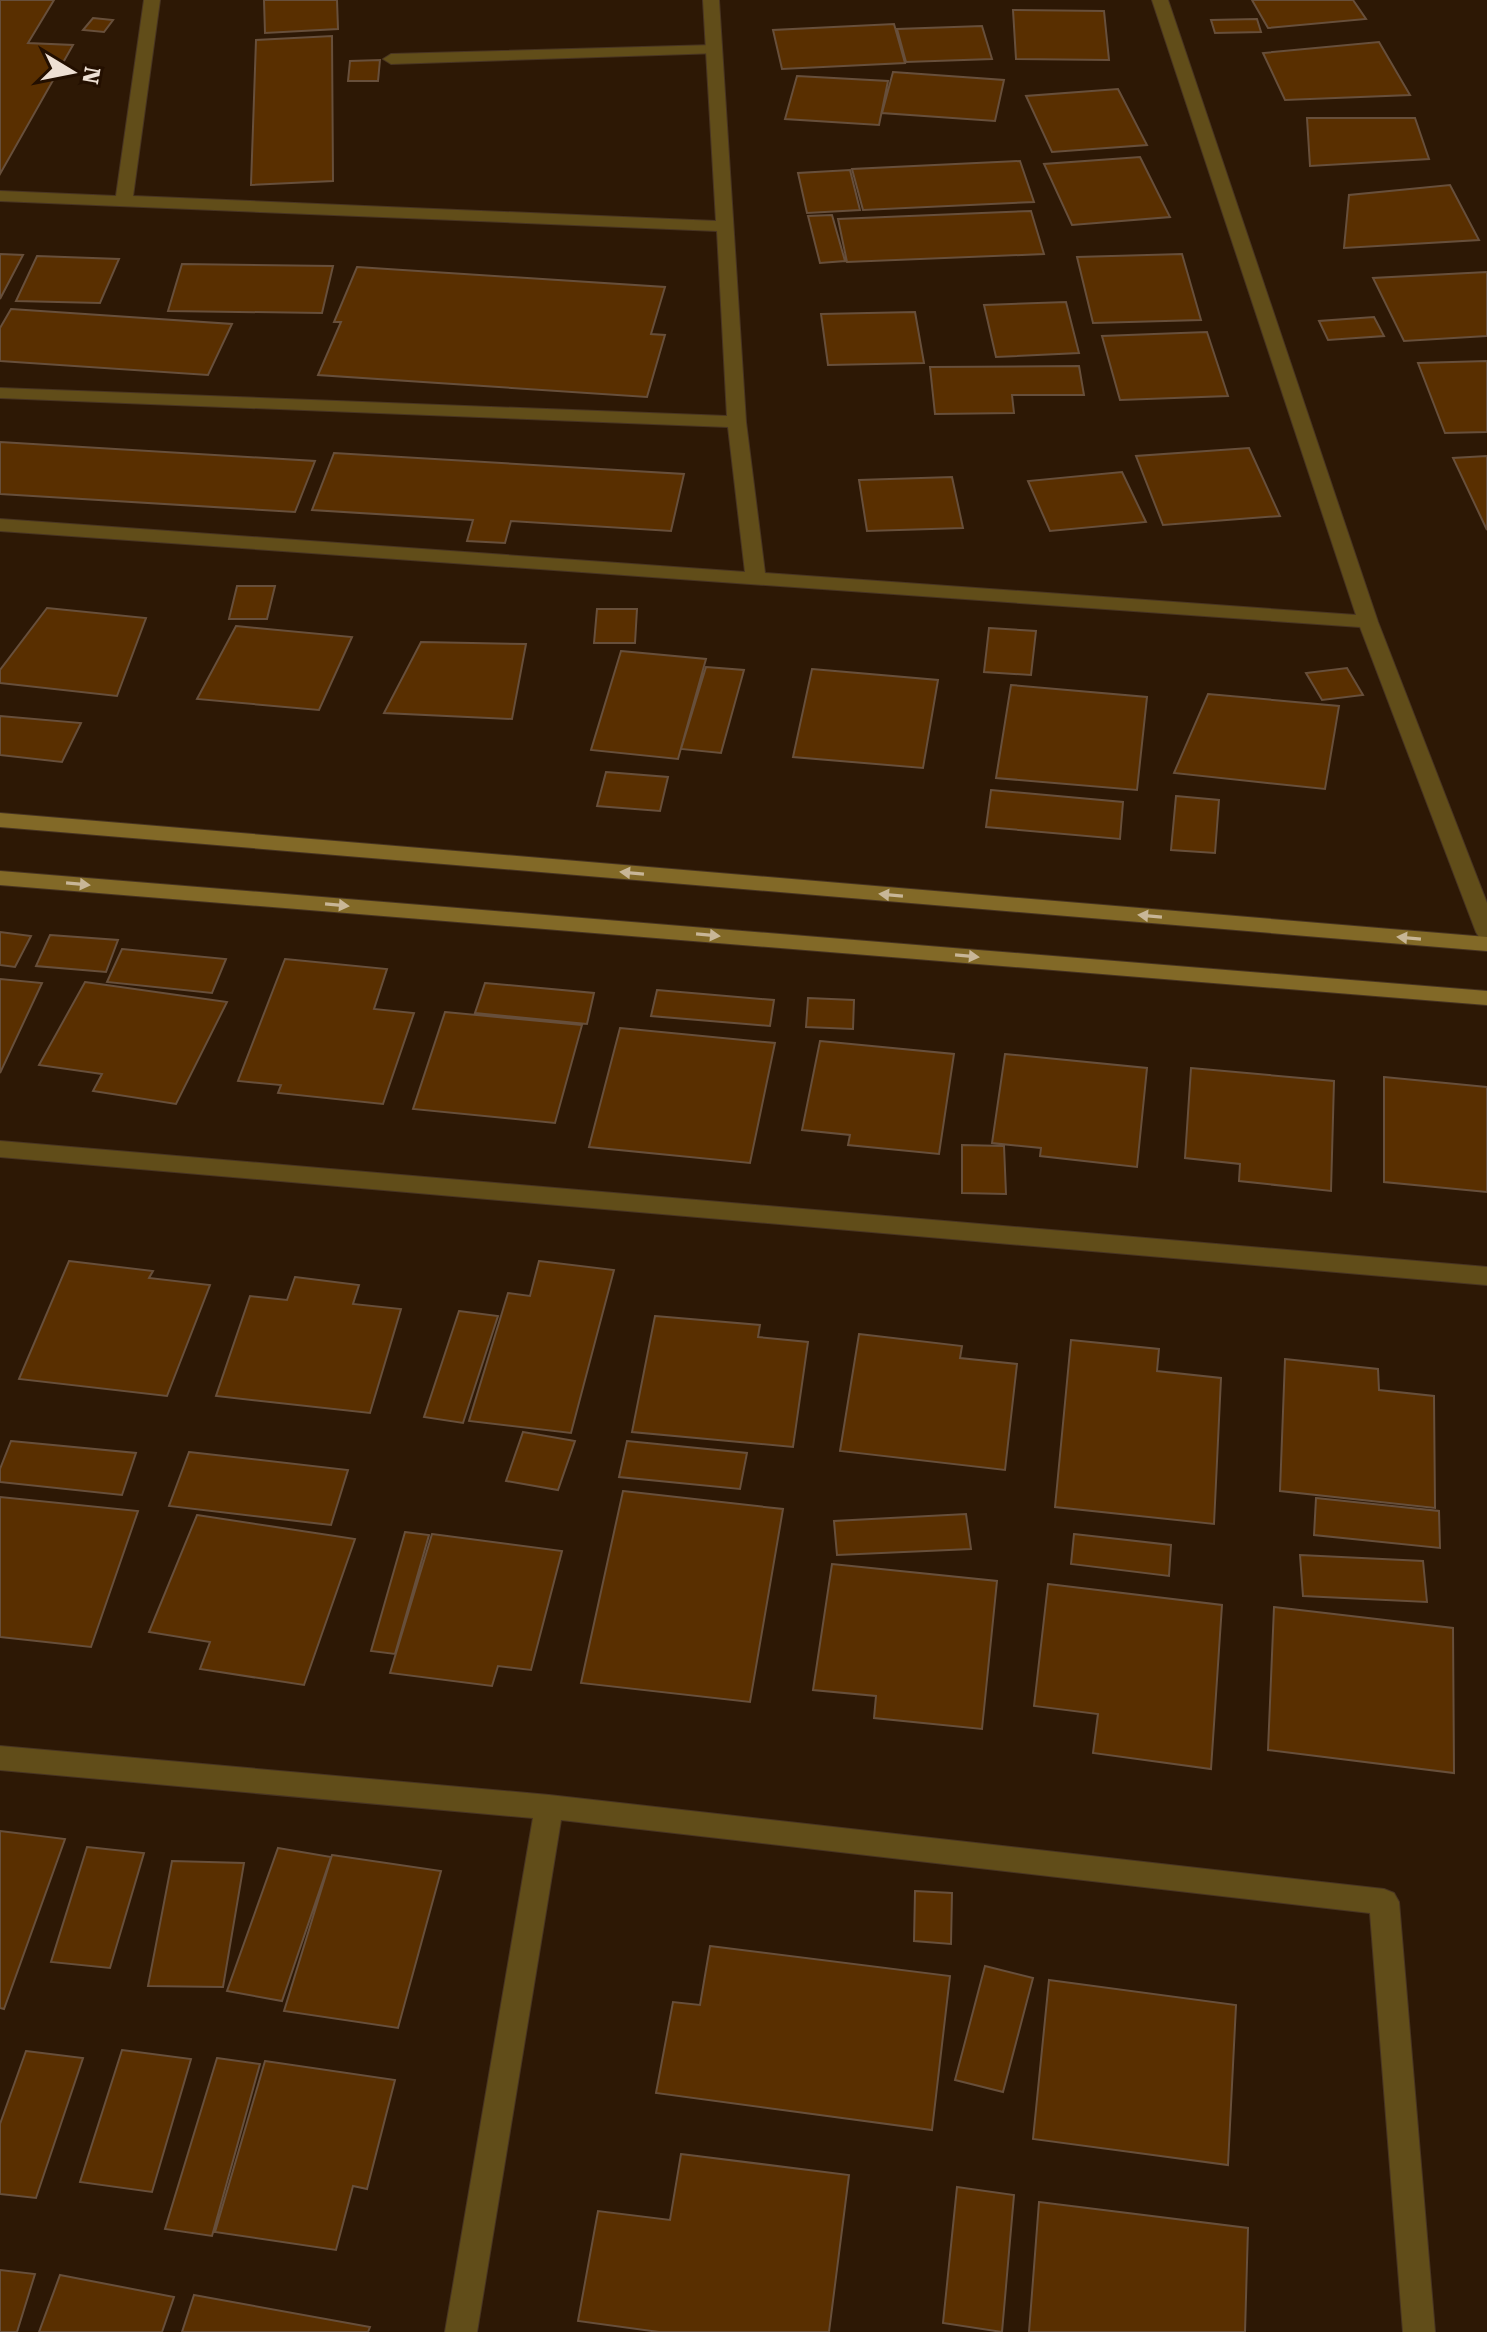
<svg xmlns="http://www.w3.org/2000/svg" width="1487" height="2332" viewBox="0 0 1487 2332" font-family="'Roboto Serif',serif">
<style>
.building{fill:#592f00;stroke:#674f3b;stroke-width:2}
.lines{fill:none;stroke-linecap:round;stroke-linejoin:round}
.lane-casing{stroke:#483422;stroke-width:2}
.street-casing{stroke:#483422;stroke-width:2}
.secondary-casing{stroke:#483422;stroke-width:2}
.lane{fill:#614d19;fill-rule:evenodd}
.street{fill:#614d19;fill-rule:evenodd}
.secondary{fill:#826927;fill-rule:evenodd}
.oneway{fill:#c8b697}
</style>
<rect width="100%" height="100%" fill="#2d1805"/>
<path class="building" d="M0,0H54L28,43L73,45L0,174Z
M264,0H337L338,29L265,33Z
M1252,0H1353L1366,19L1268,28Z
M1013,10L1104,11L1109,60L1016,59Z
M93,18L113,20L104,32L83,30Z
M1257,19L1261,32L1215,33L1211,20Z
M894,24L905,63L782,69L773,30Z
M982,26L992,59L906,62L897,29Z
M332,36L333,181L251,185L256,40Z
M1379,42L1410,95L1285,100L1263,53Z
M380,60L378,81H348L350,61Z
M893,72L1004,80L995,121L882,113Z
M797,76L888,81L879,125L785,119Z
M1118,89L1147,145L1052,152L1026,96Z
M1307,118H1415L1429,159L1310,166Z
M1140,157L1170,217L1072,225L1044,164Z
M1020,161L1034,202L863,210L852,169Z
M850,170L860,210L807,213L798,173Z
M1450,185L1479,240L1344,248L1349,195Z
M1031,211L1044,254L847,262L838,219Z
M832,215L845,261L820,263L808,216Z
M0,254L23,255L0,299Z
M1182,254L1201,320L1093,323L1077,257Z
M37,256L119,259L100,303L16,301Z
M182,264L333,266L322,313L168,311Z
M357,267L665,287L651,334L665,335L647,397L318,375L341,322H334Z
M1487,272V336L1404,341L1373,278Z
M1066,302L1079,353L996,357L984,305Z
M11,309L232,324L208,375L0,361V328Z
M915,312L924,363L828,365L821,314Z
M1374,317L1384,336L1328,340L1319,321Z
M1207,332L1228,396L1120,400L1102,336Z
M1487,361V432L1445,433L1418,363Z
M1079,366L1084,395H1012L1014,413L935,414L930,367Z
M0,442L315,461L295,512L0,494Z
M1249,448L1280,516L1163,525L1136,456Z
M334,453L684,474L671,531L511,521L505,543L467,541L473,520L312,510Z
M1487,456V530L1453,458Z
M1122,472L1146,522L1050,531L1028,481Z
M952,477L963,528L867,531L859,480Z
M237,586H275L267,619H229Z
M47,608L146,618L117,696L0,683V670Z
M597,609H637L635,643H594Z
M236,626L352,637L319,710L197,699Z
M989,628L1036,631L1031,675L984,672Z
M421,642L526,644L512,719L384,713Z
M621,651L706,659L678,759L591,750Z
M706,667L744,670L721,753L681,749Z
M1347,668L1363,695L1322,700L1306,673Z
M812,669L938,680L923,768L793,757Z
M1011,685L1147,697L1137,790L996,778Z
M1208,694L1339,706L1325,789L1174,773Z
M0,716L81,723L62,762L0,755Z
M606,772L668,777L660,811L597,806Z
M991,790L1123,802L1120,839L986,827Z
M1176,796L1219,800L1215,853L1171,850Z
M0,932L31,936L15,967L0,965Z
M50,935L118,940L106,972L36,966Z
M122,949L226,959L212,993L107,982Z
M285,959L387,969L374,1009L414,1013L383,1104L278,1093L281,1085L238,1081Z
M0,979L42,983L0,1073Z
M85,982L227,1002L176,1104L93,1091L102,1074L39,1065Z
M485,983L594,993L587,1024L475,1013Z
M657,990L774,1000L770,1026L651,1016Z
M808,998L854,1000L853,1029L806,1027Z
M445,1012L582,1025L555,1123L413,1109Z
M620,1028L775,1043L750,1163L589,1147Z
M820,1041L954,1054L939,1154L848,1145L850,1135L802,1130Z
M1005,1054L1147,1068L1137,1167L1040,1156L1041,1148L992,1143Z
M1191,1068L1334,1081L1331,1191L1239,1181L1240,1164L1185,1158Z
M1384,1077L1487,1087V1192L1384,1182Z
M962,1145L1004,1146L1006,1194L962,1193Z
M69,1261L153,1271L149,1278L210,1285L167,1396L19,1379Z
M539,1261L614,1270L571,1433L469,1421L508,1293L530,1296Z
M295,1277L359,1285L353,1304L401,1309L370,1413L216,1396L250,1296L287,1300Z
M459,1311L498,1316L463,1423L424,1417Z
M655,1316L760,1325L758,1337L808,1342L793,1447L632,1432Z
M859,1334L962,1346L960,1358L1017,1364L1005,1470L840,1451Z
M1071,1340L1159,1349L1157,1371L1221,1378L1214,1524L1055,1507Z
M1285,1359L1378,1369L1379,1390L1434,1396L1435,1508L1280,1491Z
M523,1432L575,1441L558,1490L506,1481Z
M11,1441L136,1453L122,1495L0,1482V1469Z
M627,1441L747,1453L740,1489L619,1477Z
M189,1452L348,1470L331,1525L169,1506Z
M623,1491L783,1509L750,1702L581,1683Z
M0,1497L138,1511L91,1647L0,1637Z
M1316,1498L1439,1511L1440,1548L1314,1535Z
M966,1514L971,1549L837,1555L834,1521Z
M197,1515L355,1539L304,1685L200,1669L210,1642L149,1632Z
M405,1532L429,1535L395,1654L371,1651Z
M432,1534L562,1551L531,1670L498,1666L492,1686L390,1673Z
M1074,1534L1171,1545L1169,1576L1071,1564Z
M1300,1555L1423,1561L1427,1602L1303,1596Z
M832,1564L997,1581L982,1729L874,1718L876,1696L813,1690Z
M1048,1584L1222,1605L1211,1769L1093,1753L1098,1714L1034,1706Z
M1274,1607L1453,1628L1454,1773L1268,1750Z
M0,1831L65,1839L4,2009L0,2008Z
M87,1847L144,1853L110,1968L51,1962Z
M278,1848L331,1857L282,2001L227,1991Z
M332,1855L441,1871L398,2028L284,2011Z
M172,1861L244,1863L223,1987L148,1986Z
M915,1891L952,1893L951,1944L914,1941Z
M710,1946L950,1976L932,2130L656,2093L673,2002L700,2005Z
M985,1966L1033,1978L1003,2092L955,2080Z
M1049,1980L1236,2005L1228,2165L1033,2139Z
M122,2050L191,2059L152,2192L80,2182Z
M26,2051L83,2058L36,2198L0,2194V2124Z
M217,2058L260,2064L212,2236L165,2229Z
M265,2061L395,2080L367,2189L353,2186L336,2250L215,2232Z
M681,2154L849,2175L829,2332H659L578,2321L598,2211L670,2220Z
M957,2187L1014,2195L1002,2332L943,2323Z
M1039,2202L1248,2228L1245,2332H1029Z
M0,2270L35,2274L17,2332H0Z
M60,2275L174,2297L162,2332H39Z
M194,2295L370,2327L368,2332H182Z"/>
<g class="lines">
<defs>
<path id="lane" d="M714,45L722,50L719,53L391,64L383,59L391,54Z"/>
<path id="street" d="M144,0H160L133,196L716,221L703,0H719L746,422L765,573L1356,615L1152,0H1168L1378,622L1487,903V939L1479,937L1476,932L1360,627L0,531V519L745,572L728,427L0,398V388L727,416L717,231L0,201V191L116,196Z
M0,1141L1487,1267V1285L0,1157Z
M0,1746L549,1795L1384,1889L1394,1893L1399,1902L1435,2332H1403L1370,1913L561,1820L477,2332H445L533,1818L0,1770Z"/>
<path id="secondary" d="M0,813L1487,937V951L0,827Z
M0,871L1487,991V1005L0,885Z"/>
</defs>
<use href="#lane" class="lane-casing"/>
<use href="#street" class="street-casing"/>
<use href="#secondary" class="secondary-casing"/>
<use href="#lane" class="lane"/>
<use href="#street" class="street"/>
<use href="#secondary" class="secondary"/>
</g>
<defs><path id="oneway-solid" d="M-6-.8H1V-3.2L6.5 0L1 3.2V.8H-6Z" transform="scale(2)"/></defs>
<g class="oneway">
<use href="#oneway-solid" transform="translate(632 873) rotate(-175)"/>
<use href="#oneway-solid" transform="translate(78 884) rotate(5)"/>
<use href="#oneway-solid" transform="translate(891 895) rotate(-175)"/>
<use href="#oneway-solid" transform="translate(337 905) rotate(5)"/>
<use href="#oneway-solid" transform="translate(1150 916) rotate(-175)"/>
<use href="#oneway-solid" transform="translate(708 935) rotate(5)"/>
<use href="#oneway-solid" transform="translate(1409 938) rotate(-175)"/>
<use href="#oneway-solid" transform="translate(967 956) rotate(5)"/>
</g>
<g transform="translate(72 72) rotate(100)" stroke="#230f00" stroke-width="6" paint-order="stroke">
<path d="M0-6L14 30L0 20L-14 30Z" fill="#eee0d4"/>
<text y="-12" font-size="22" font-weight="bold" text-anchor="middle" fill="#eee0d4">N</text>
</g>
</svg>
